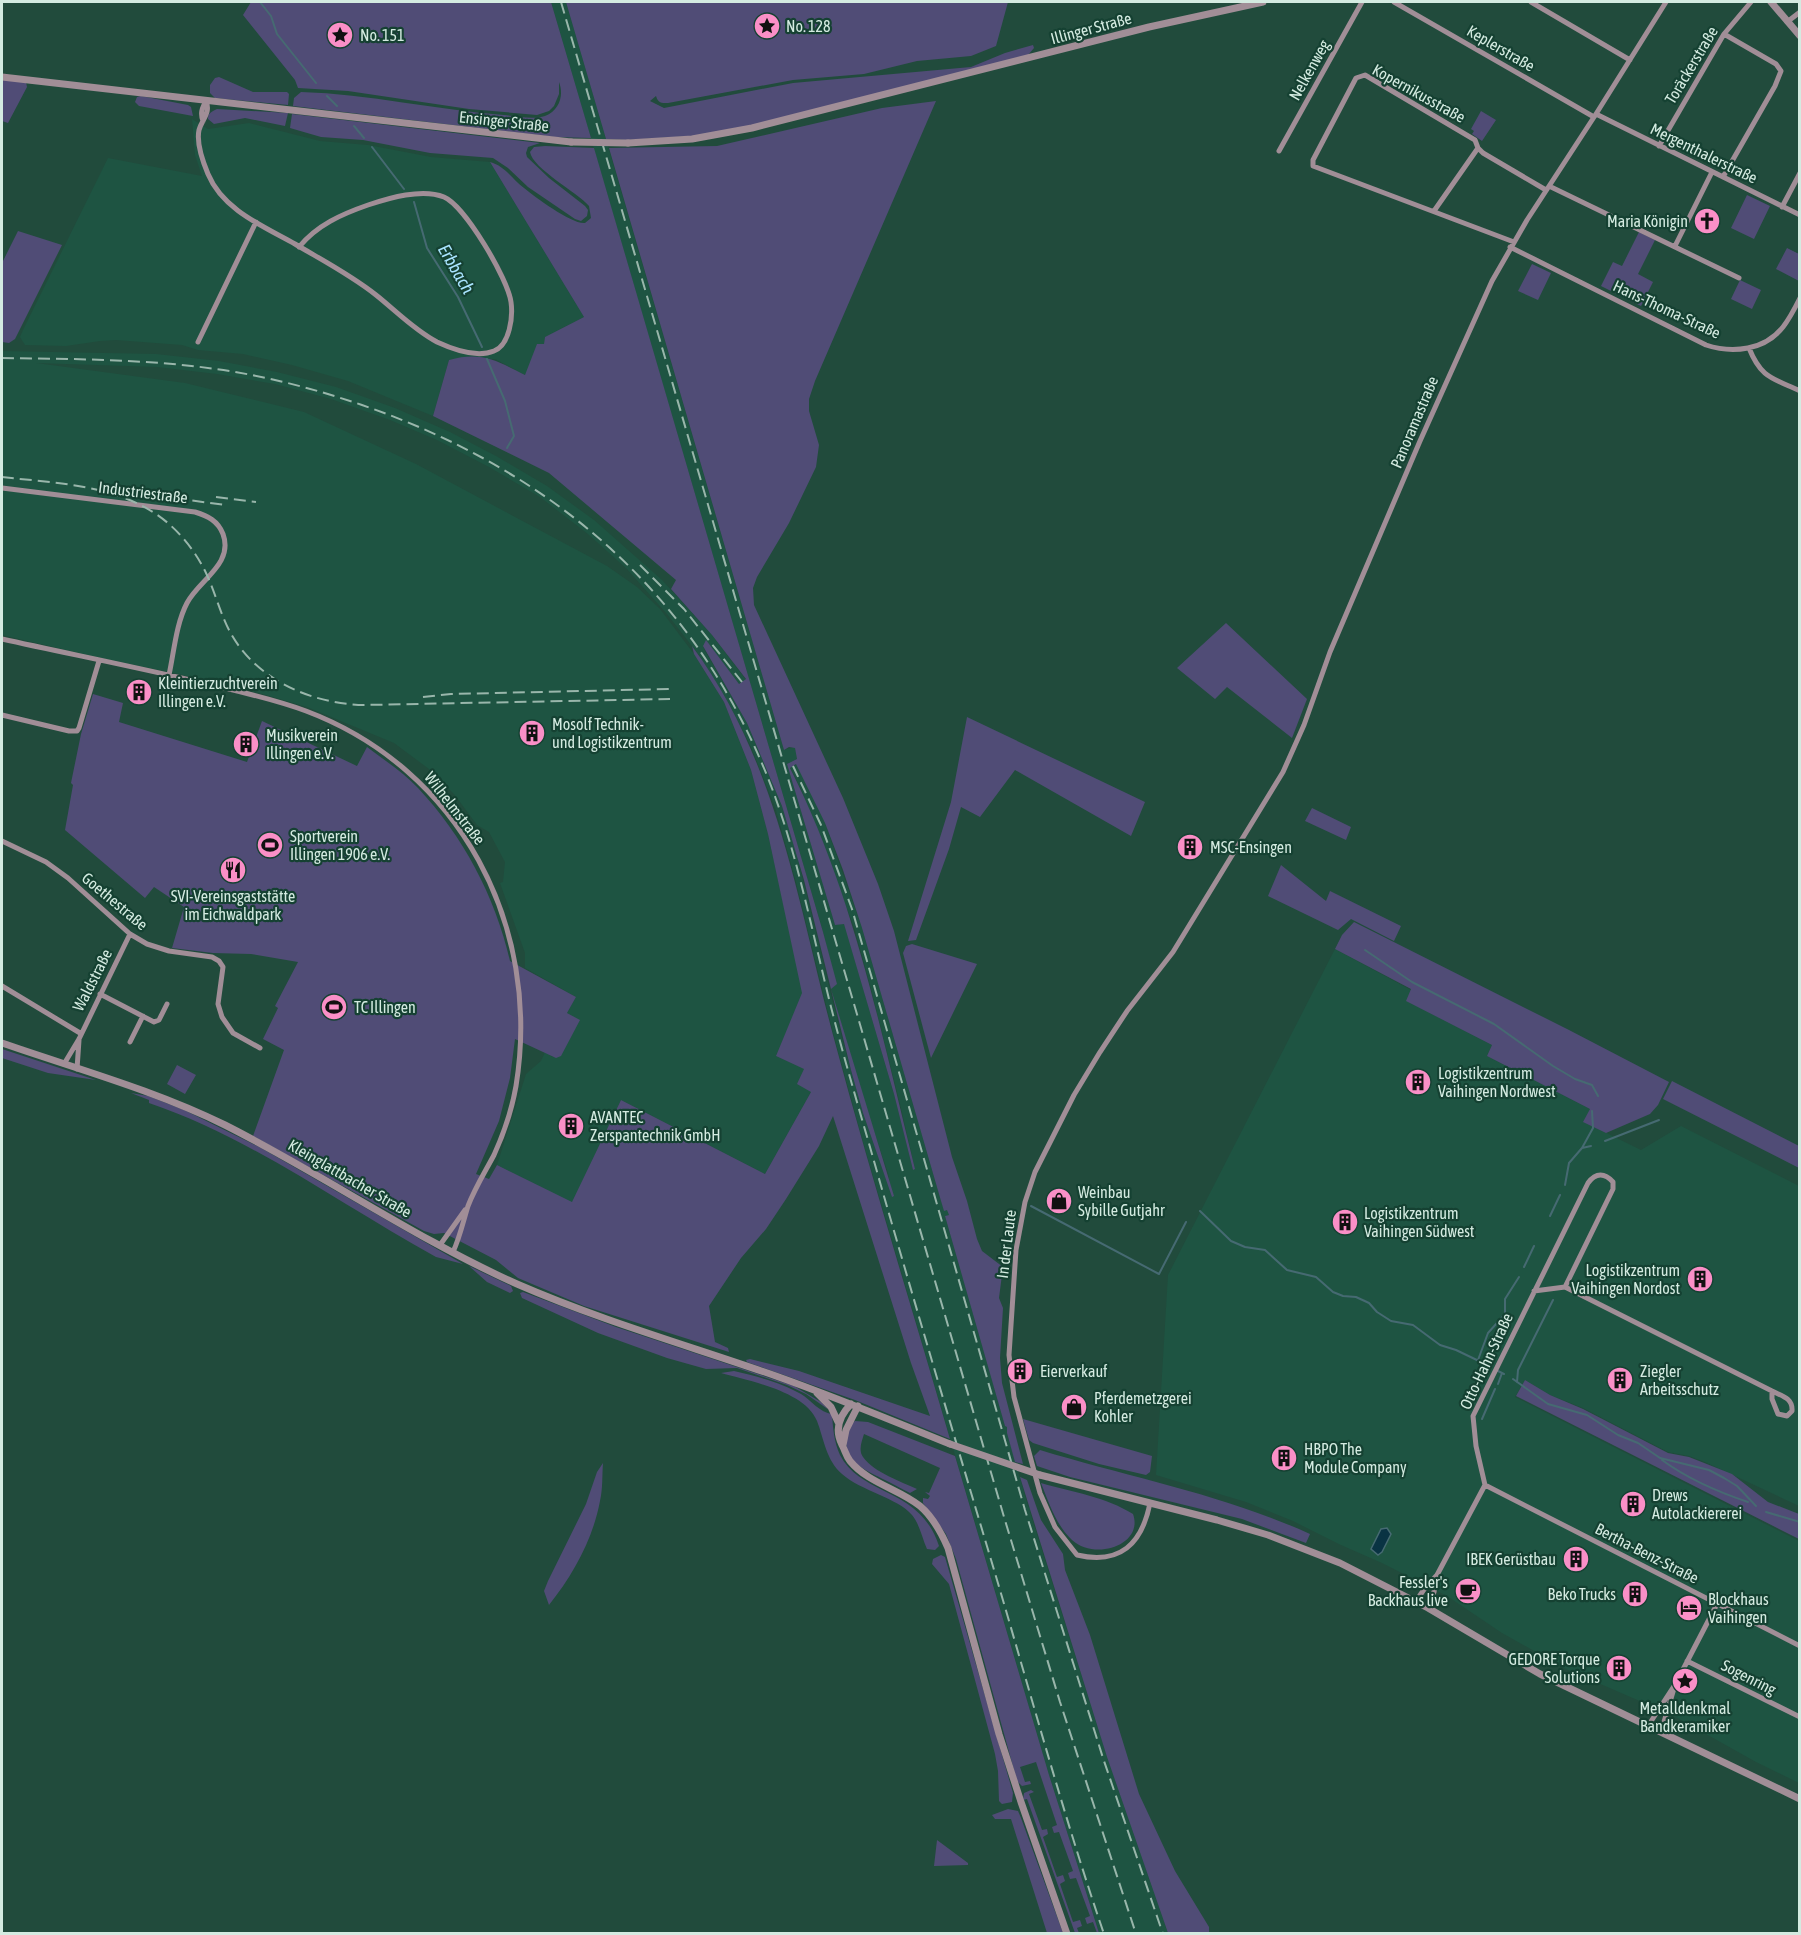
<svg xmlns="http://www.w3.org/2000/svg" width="1801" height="1935" viewBox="0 0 1801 1935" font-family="'Asap Condensed',sans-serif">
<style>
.built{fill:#1e5442}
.green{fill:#504c76}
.water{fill:#093343;stroke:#466a72;stroke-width:1.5}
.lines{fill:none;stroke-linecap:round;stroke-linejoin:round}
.stream{stroke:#466a72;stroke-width:2}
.minor{stroke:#a18e97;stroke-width:5}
.tertiary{stroke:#a18e97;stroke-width:7}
.rail{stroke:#99b6ab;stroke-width:2;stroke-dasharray:12 6;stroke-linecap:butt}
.tertiary-bridge{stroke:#a18e97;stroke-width:7}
.labels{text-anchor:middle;stroke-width:4.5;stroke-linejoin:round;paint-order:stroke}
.poi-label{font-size:16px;fill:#d4ebe1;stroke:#154132;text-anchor:start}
.street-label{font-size:16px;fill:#d4ebe1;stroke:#154132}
.water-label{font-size:18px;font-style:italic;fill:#a9e4ff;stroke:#154132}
</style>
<rect width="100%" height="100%" fill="#214b3c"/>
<path class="built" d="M551,2H566L784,750L795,747L797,759L787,764L835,925L844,923L894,1094L913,1170L915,1169L900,1104L871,989L855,930L801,789L790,767L797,764L825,823L862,928L941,1201L944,1210H947L949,1215L945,1216L1005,1426L1007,1427V1433L1028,1506L1031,1510L1030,1512L1107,1757L1168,1933H1099L1049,1775L863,1142L833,1033L796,882L775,807L751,747L730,706L699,655L667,614L627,569L588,534L540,497L489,467L437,440L390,420L331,399L275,384L217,374L157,367L36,363L185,383L304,412L416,464L607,566L637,587L660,609L694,654L724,702L751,770L768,834L803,993L776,1056L805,1069L811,1092L765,1174L621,1100L572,1203L497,1165L526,1074L541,1061L545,1052L553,1057L579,1020L567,1013L576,997L525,968V953L500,883L503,882L505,862L489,832L477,825L454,794L429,769L394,743L307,707L259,693L174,673L105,659L2,635V351L156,354L219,361L277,372L336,387L395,408L450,432L496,456L547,486L594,520L662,580L712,635L746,680L739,684L706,641L703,646L705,651L747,723L782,806L795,848L840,1031L863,1113L892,1196L888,1173L860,1090L831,989L836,984L823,932Z
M192,119L208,129L249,123L320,141L368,145L431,157L490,162L584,317L545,337L544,344L525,375L495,359L449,360L433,416L348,381L292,365L243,354L198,350L182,345L116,340L100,341L66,346L25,345L20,337L23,330L108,158L202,176L195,155Z
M1335,949L1411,990L1407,1001L1492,1045L1487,1056L1590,1109L1584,1122L1641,1150L1681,1126L1799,1186V1506L1705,1462L1689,1456L1668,1452L1583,1408L1550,1395L1525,1380L1515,1397L1799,1541V1783L1756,1762L1672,1715L1568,1670L1502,1633L1447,1596L1382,1563L1341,1545L1293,1521L1246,1502L1156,1475L1168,1275Z"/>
<path class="green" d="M251,2H551L591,138L554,137L293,106L294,98L301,92C369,94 436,110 504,115C516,116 533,120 545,116C560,110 564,95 559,82V94L554,106L549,111L537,115L469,109L348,91L298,88L295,80L243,15Z
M566,2H1008L996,46L971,56L917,61L864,74L793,80L668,103C661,103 658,103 656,96L650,101L664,108L793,83L971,67L1005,53L1033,45L1034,48L1028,55L751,126L692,136L628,140L606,139Z
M219,77L253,92H287L289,94L288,105L215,98L210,93V85L215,78Z
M2,80L26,82L27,87L8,123L2,121Z
M141,96L188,105L191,107L193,116L139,106L135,102L137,97Z
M936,101L815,381L809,399V411L819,445L816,467L789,523L757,577L753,588L754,605L843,798L878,884L894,931L952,1157L967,1201L977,1239L982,1251L1003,1267L999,1298L1003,1308L1000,1358L1002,1383L1023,1464L1015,1462L1007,1433V1427L1005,1426L945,1216L949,1215L947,1210L944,1211L941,1201L862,928L843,870L825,823L796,764L790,768C854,894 881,1033 915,1169L913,1170L894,1094L844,924L835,925L787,764L797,759L795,748L789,747L784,750L609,148L717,146L882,108Z
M217,109L288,113L285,126L245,118L214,124L208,119C208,113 211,112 217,109Z
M1481,111L1496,120L1482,141L1472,134L1474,131L1471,129Z
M292,114L540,143L528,147L526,153L527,157L549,178L585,206L588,210L587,216L581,221L575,219L528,187L508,168L493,158L430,153L363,140L321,137L290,128Z
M545,146L594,148L823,932L837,984L831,989L894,1196L892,1197L863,1113L851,1070L804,880L782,806L747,723L703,646L706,640L739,684L746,679L712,635L671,589L676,580L549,473L433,416L449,360C482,351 497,361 525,375L537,344H544L545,337L584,317L490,162C505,166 512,179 524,188C535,197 573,225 585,223L591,218L589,206C577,192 533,169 530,152L534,147Z
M1747,195L1770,206L1754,239L1731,228Z
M18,231L62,245L15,339L9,343L2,342V263Z
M1639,232L1655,240L1638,274L1653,282L1641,306L1601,286L1613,262L1622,266Z
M1787,248L1799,254V281L1776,269Z
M1532,264L1551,273L1538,300L1518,291Z
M1740,280L1761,290L1752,309L1731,299Z
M1226,623L1307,699L1292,738L1227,687L1215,699L1177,668Z
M692,646C778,762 797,900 833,1035C869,1170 911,1305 950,1439L855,1400L747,1362L746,1360L750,1359L799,1371L930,1416L911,1363L833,1116L819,1146L786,1199L766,1229L741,1258L709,1306L715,1342L728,1348L729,1352L584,1306L518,1278L496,1260L444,1233L434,1234L424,1231L253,1136L284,1050L263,1039L278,1008L275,1006L298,962L251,954L213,953L172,948L184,907L154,887L145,898L65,830L73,785L71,783L81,734L93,694L123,703L119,722L247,762L262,721L357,766L367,747C384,760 403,772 418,788C463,836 495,896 510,961L576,997L567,1013L580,1020L561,1056L556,1058L515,1039L510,1078L499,1121L476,1174L489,1179L497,1165L572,1202L621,1100L765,1174L811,1092L797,1084L804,1069L776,1056L802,993L768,834L751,770L724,702L694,654Z
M967,717L1145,802L1131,836L1015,770L980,817L961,807L949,849L916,940L908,941L951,802Z
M1312,808L1351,827L1346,840L1305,821Z
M1281,865L1326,901L1330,891L1401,926L1394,941L1351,919L1338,930L1268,896Z
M1354,922L1569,1030L1669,1082L1658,1105L1650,1114L1606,1133L1583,1122L1590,1109L1487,1056L1492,1045L1406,1001L1411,989L1335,949L1342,935Z
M912,944L977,964L931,1058L903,953L906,946Z
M2,1049L96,1080L48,1073L2,1058Z
M177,1065L196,1075L185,1094L167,1084Z
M1672,1081L1799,1146V1168L1663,1099Z
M131,1093L148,1096L184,1110L261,1148L463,1264L436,1257C341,1205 252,1138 149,1103V1100Z
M469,1266L511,1286L513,1291L510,1293L487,1282Z
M523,1292L616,1327L794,1386L821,1402L829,1410L806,1394L787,1385L737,1368L706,1369L667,1358L598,1333L522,1298L520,1293Z
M734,1371C756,1376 782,1383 801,1394C811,1400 820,1413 832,1414C833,1428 834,1442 840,1455C862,1497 920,1487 939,1546L935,1550L927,1549C922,1538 920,1525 912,1515C898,1498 861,1491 842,1474C826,1460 824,1439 817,1421C805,1391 749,1381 721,1373Z
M1525,1380L1550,1395L1583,1409L1668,1453L1689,1457L1732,1474L1768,1502L1799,1514V1539L1516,1396Z
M1023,1419L1152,1456L1150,1472L1146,1475L1099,1464L1033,1443L1029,1440Z
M855,1421L868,1422L955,1456L1049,1775L1099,1933H1097L1093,1922L1087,1924L1085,1918L1090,1916L1076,1878L1070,1879L1068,1873L1073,1871L1059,1832L1054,1833L1052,1827L1057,1825L1036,1762L1020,1767L1025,1782L1030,1781L1031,1784L1022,1786L1017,1781L956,1559L946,1534L923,1503V1498L928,1499L930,1496L925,1492L929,1493L940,1468L864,1434C862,1441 858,1450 863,1457C875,1473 900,1481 917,1489L910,1493C901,1489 894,1484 885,1480C866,1470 839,1461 848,1433C850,1427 850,1424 855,1421Z
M1040,1450C1132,1478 1222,1494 1310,1534L1306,1543L1242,1519L1070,1477L1037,1466L1034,1456Z
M603,1463C602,1475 603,1488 600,1501C593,1539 573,1575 549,1605L544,1591L548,1581L586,1504L597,1472Z
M1020,1477L1027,1480L1041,1520L1063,1554L1065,1570L1090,1635L1139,1794L1175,1871L1209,1927V1933H1168L1107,1757Z
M1041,1483C1072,1492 1106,1497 1133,1514C1144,1545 1095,1561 1072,1540C1056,1525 1049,1503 1041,1483Z
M941,1555L945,1557L1013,1793L1012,1802L1002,1804L999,1801L998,1771L995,1754L949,1584L932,1564L933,1559Z
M1031,1790L1034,1792L1029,1794L1042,1830L1047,1829L1048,1834L1043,1837L1057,1877L1063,1875L1065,1881L1060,1884L1073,1922L1080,1920L1082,1926L1077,1928L1079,1933H1075L1027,1799L1023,1800L1024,1793Z
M1008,1809L1018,1811L1021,1818L1063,1933H1047L1011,1819H995L992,1815Z
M937,1840L968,1863V1865L934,1866Z"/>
<path class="water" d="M1387,1528L1391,1534L1382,1552L1378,1555L1371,1549L1381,1529Z"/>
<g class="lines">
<path class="stream" d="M260,2L271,16L277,34L316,83
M327,96L337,106
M354,126L364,138
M372,147L404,189
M414,202L427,248L458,297L482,347
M487,359L505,401L514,436L507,448
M1365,950L1412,982L1494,1024L1553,1066L1575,1079L1592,1085L1598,1096
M1605,1141L1659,1120
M1582,1148L1591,1146
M1565,1185L1569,1163L1582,1148L1593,1128L1592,1111
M1031,1206L1159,1274L1186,1222
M1200,1211L1231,1241L1245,1247L1265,1250L1287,1270L1316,1277L1333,1292L1343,1296L1356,1297L1369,1303L1377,1312L1391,1321L1413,1325L1440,1345L1456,1350L1481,1362
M1550,1216L1560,1195
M1524,1267L1534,1246
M1478,1360L1488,1333L1505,1314V1299L1519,1277
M1498,1371L1504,1374
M1513,1379L1548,1404L1587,1415L1618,1435L1638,1443L1660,1458L1709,1470L1724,1478L1737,1486L1756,1506
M1517,1382L1518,1370L1553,1300
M1498,1384L1502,1373
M1482,1419L1495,1389
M1662,1460C1688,1479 1718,1492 1748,1502
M1766,1512L1800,1522"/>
<path class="minor" d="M1394,2L1594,117
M1531,2L1630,60
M1787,22L1800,12
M206,101C211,113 202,119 199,130C196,144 203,162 208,174C223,210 263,226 295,244C322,260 351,275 376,295C395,310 414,330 437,342C452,349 477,358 494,351C510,345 513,316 511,302C508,279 465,206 444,197C422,188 389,198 368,205C342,214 317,225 299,247
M1596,114L1800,215
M203,121C200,113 202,108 206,101
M1659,146L1724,34L1751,2
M1279,151L1362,2
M1723,177L1775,86L1781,71L1776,64L1724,34
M1549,186L1739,278
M1782,207L1800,173
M1434,211L1478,148
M1514,242L1313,166V160L1356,78L1365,75L1475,140L1478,148L1483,153L1546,190
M1675,246L1712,172
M1510,247L1706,345C1733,354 1765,350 1783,327C1790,318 1795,308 1800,298
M198,342L256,222
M1749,348C1761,378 1772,378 1800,391
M2,488L195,512C208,516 218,521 223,534C234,564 199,580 187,603C176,624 174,652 169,675
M2,639C70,654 140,668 208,684C241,692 274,699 306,711C460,769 542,926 516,1086C512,1109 504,1133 494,1155C485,1172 475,1188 468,1206C463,1222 460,1237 453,1252
M2,715L69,731H77L79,728L99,661
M2,841L46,862L68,878L130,934L147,944L169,951L212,957L219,961L223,967L218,1004L222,1017L233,1033L260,1048
M2,986L80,1033
M100,994L154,1022L159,1020L167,1004
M130,1042L143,1016
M64,1064L79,1039L130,934
M77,1069L79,1040
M440,1245L465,1210
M1565,1287L1772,1391V1399L1778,1414L1787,1416L1792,1411C1793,1398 1782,1396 1772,1391
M1534,1291L1565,1287
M1485,1485L1800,1646
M1150,1503C1142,1544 1120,1565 1077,1555L1055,1527L1040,1493L1014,1397L1009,1355L1016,1250L1025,1202L1035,1172L1074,1095L1100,1052L1127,1011L1173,952L1283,772L1304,725L1330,652L1420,441L1492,281L1527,220L1596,114L1666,2
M1416,1601L1425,1588L1437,1575L1485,1485L1476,1446L1473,1416L1588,1183C1596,1172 1605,1173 1613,1182V1189L1565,1287
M1428,1608L1434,1592L1437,1575
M1687,1661L1800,1717
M1648,1726L1676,1683L1717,1604
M1661,1732L1675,1685"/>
<path class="tertiary" d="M1771,2L1800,36
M2,77L571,142
M628,143L692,139L752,128L1149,27L1263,2
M2,1043C77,1069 154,1090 225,1125C324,1175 416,1239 517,1284C602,1321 690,1346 776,1376C835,1397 893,1421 950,1444
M817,1393L831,1407L838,1422
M851,1404C839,1416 834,1429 842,1445C845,1450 846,1456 850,1461C868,1483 899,1489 920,1506C933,1517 941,1532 948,1548L999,1734L1021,1802L1067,1934
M843,1445L846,1430L858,1406
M1040,1475L1217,1520L1268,1535L1340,1563L1428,1608L1540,1674L1800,1799"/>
<path class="rail" d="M561,2L1004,1517L1060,1702L1136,1934
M2,358C73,359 145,359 216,369C266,376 315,389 362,405C550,470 693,591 768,778C793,841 807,908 823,974C836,1030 852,1085 868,1140C907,1278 948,1415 989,1553C1027,1680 1061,1808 1104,1934
M2,477C53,483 111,484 156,514C177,528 195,550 206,573C215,592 220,613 230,632C256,680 312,704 364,705L670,699
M121,491L225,505
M216,497L256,502
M640,565L684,609L742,682
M423,697L451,694L670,689
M793,766L821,825L852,909L1025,1510L1103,1758L1163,1934"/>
<path class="tertiary-bridge" d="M571,142L628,143
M950,1444L1040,1475"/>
</g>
<defs>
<symbol id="sight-disc" viewBox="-11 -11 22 22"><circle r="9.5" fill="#fa8fc7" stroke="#154132"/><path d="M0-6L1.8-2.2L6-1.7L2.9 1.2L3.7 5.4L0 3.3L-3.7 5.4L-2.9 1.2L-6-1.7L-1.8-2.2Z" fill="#111"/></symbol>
<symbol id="church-disc" viewBox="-11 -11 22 22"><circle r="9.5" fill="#fa8fc7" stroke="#154132"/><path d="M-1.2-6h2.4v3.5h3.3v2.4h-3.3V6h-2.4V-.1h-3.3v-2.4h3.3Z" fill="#111"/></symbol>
<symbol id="building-disc" viewBox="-11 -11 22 22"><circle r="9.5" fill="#fa8fc7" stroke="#154132"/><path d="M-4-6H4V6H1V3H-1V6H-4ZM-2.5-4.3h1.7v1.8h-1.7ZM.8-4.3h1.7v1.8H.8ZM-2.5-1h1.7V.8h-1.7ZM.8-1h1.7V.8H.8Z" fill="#111"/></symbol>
<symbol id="stadium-disc" viewBox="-11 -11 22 22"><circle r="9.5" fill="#fa8fc7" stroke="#154132"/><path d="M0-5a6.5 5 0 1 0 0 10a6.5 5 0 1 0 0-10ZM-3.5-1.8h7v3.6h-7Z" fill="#111"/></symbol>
<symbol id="restaurant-disc" viewBox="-11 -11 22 22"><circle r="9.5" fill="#fa8fc7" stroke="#154132"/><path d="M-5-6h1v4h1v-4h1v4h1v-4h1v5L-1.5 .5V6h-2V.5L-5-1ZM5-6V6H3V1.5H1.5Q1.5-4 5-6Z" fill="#111"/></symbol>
<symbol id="shop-disc" viewBox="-11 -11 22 22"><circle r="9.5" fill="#fa8fc7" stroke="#154132"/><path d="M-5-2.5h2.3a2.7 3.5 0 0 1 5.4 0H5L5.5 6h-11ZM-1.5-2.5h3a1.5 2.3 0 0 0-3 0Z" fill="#111"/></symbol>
<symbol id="cafe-disc" viewBox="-11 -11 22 22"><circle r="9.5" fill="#fa8fc7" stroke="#154132"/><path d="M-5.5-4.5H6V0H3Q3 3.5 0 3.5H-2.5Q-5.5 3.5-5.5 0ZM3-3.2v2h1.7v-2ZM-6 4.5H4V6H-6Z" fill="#111"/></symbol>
<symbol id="hotel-disc" viewBox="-11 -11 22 22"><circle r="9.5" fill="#fa8fc7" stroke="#154132"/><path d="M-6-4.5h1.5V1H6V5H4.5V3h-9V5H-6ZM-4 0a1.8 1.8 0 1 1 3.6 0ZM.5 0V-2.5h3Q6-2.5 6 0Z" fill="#111"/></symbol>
</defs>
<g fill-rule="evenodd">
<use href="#sight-disc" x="752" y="11" width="30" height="30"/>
<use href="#sight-disc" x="325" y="20" width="30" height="30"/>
<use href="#church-disc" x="1692" y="206" width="30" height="30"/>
<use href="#building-disc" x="124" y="677" width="30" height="30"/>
<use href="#building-disc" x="517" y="718" width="30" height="30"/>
<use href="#building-disc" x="231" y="729" width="30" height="30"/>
<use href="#stadium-disc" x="255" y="830" width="30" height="30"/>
<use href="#building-disc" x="1175" y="832" width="30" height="30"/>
<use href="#restaurant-disc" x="218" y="855" width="30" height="30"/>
<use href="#stadium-disc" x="319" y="992" width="30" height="30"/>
<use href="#building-disc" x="1403" y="1067" width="30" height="30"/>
<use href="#building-disc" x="556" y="1111" width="30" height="30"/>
<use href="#shop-disc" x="1044" y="1186" width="30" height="30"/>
<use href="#building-disc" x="1330" y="1207" width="30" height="30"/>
<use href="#building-disc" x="1685" y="1264" width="30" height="30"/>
<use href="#building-disc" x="1005" y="1356" width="30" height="30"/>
<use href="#building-disc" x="1605" y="1365" width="30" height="30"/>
<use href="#shop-disc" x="1059" y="1392" width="30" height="30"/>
<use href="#building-disc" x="1269" y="1443" width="30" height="30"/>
<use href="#building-disc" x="1618" y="1489" width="30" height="30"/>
<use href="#building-disc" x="1561" y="1544" width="30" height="30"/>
<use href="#cafe-disc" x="1453" y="1576" width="30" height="30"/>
<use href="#building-disc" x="1620" y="1579" width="30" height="30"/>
<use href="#hotel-disc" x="1674" y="1593" width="30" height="30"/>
<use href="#building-disc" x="1604" y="1653" width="30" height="30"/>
<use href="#sight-disc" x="1670" y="1666" width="30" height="30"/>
</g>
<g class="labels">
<g class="poi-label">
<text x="786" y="32">No. 128</text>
<text x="360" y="41">No. 151</text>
<text x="1688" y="227" text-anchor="end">Maria Königin</text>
<text x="158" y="689">Kleintierzuchtverein<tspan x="158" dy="18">Illingen e.V.</tspan></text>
<text x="552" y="730">Mosolf Technik-<tspan x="552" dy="18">und Logistikzentrum</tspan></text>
<text x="266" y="741">Musikverein<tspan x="266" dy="18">Illingen e.V.</tspan></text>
<text x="290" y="842">Sportverein<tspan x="290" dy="18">Illingen 1906 e.V.</tspan></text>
<text x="1210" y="853">MSC-Ensingen</text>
<text x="233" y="902" text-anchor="middle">SVI-Vereinsgaststätte<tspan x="233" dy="18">im Eichwaldpark</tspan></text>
<text x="354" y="1013">TC Illingen</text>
<text x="1438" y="1079">Logistikzentrum<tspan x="1438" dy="18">Vaihingen Nordwest</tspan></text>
<text x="590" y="1123">AVANTEC<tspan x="590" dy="18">Zerspantechnik GmbH</tspan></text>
<text x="1078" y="1198">Weinbau<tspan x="1078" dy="18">Sybille Gutjahr</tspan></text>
<text x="1364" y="1219">Logistikzentrum<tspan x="1364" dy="18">Vaihingen Südwest</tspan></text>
<text x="1680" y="1276" text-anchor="end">Logistikzentrum<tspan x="1680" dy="18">Vaihingen Nordost</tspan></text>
<text x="1040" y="1377">Eierverkauf</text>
<text x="1640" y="1377">Ziegler<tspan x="1640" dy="18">Arbeitsschutz</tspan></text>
<text x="1094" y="1404">Pferdemetzgerei<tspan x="1094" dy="18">Kohler</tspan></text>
<text x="1304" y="1455">HBPO The<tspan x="1304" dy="18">Module Company</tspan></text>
<text x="1652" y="1501">Drews<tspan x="1652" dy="18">Autolackiererei</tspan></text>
<text x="1556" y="1565" text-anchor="end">IBEK Gerüstbau</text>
<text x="1448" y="1588" text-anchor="end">Fessler's<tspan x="1448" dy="18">Backhaus live</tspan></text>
<text x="1616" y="1600" text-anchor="end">Beko Trucks</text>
<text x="1708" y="1605">Blockhaus<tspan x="1708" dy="18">Vaihingen</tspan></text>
<text x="1600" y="1665" text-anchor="end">GEDORE Torque<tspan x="1600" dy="18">Solutions</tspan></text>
<text x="1685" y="1714" text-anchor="middle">Metalldenkmal<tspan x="1685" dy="18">Bandkeramiker</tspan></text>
</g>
<g class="street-label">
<text transform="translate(1091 28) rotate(-15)" y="6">Illinger Straße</text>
<text transform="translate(1501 48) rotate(30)" y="6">Keplerstraße</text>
<text transform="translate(1691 65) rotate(-59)" y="6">Toräckerstraße</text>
<text transform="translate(1309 70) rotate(-61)" y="6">Nelkenweg</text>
<text transform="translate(1419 93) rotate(29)" y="6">Kopernikusstraße</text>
<text transform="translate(504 121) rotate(6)" y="6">Ensinger Straße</text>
<text transform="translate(1704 153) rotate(26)" y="6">Mergenthalerstraße</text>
<text transform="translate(1667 309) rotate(25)" y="6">Hans-Thoma-Straße</text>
<text transform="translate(1414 422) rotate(-67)" y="6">Panoramastraße</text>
<text transform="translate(143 492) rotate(7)" y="6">Industriestraße</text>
<text transform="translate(455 808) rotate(52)" y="6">Wilhelmstraße</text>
<text transform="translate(115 901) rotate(40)" y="6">Goethestraße</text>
<text transform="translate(92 980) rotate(-63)" y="6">Waldstraße</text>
<text transform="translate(350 1178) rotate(30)" y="6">Kleinglattbacher Straße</text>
<text transform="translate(1006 1244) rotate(-83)" y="6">In der Laute</text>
<text transform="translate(1486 1361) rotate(-65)" y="6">Otto-Hahn-Straße</text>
<text transform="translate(1647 1553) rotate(27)" y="6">Bertha-Benz-Straße</text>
<text transform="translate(1749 1677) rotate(27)" y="6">Sogenring</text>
</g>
<g class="water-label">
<text transform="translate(456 269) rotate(60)" y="6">Erbbach</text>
</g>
</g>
<rect width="1801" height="1935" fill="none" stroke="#d4ebe1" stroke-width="6"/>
</svg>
